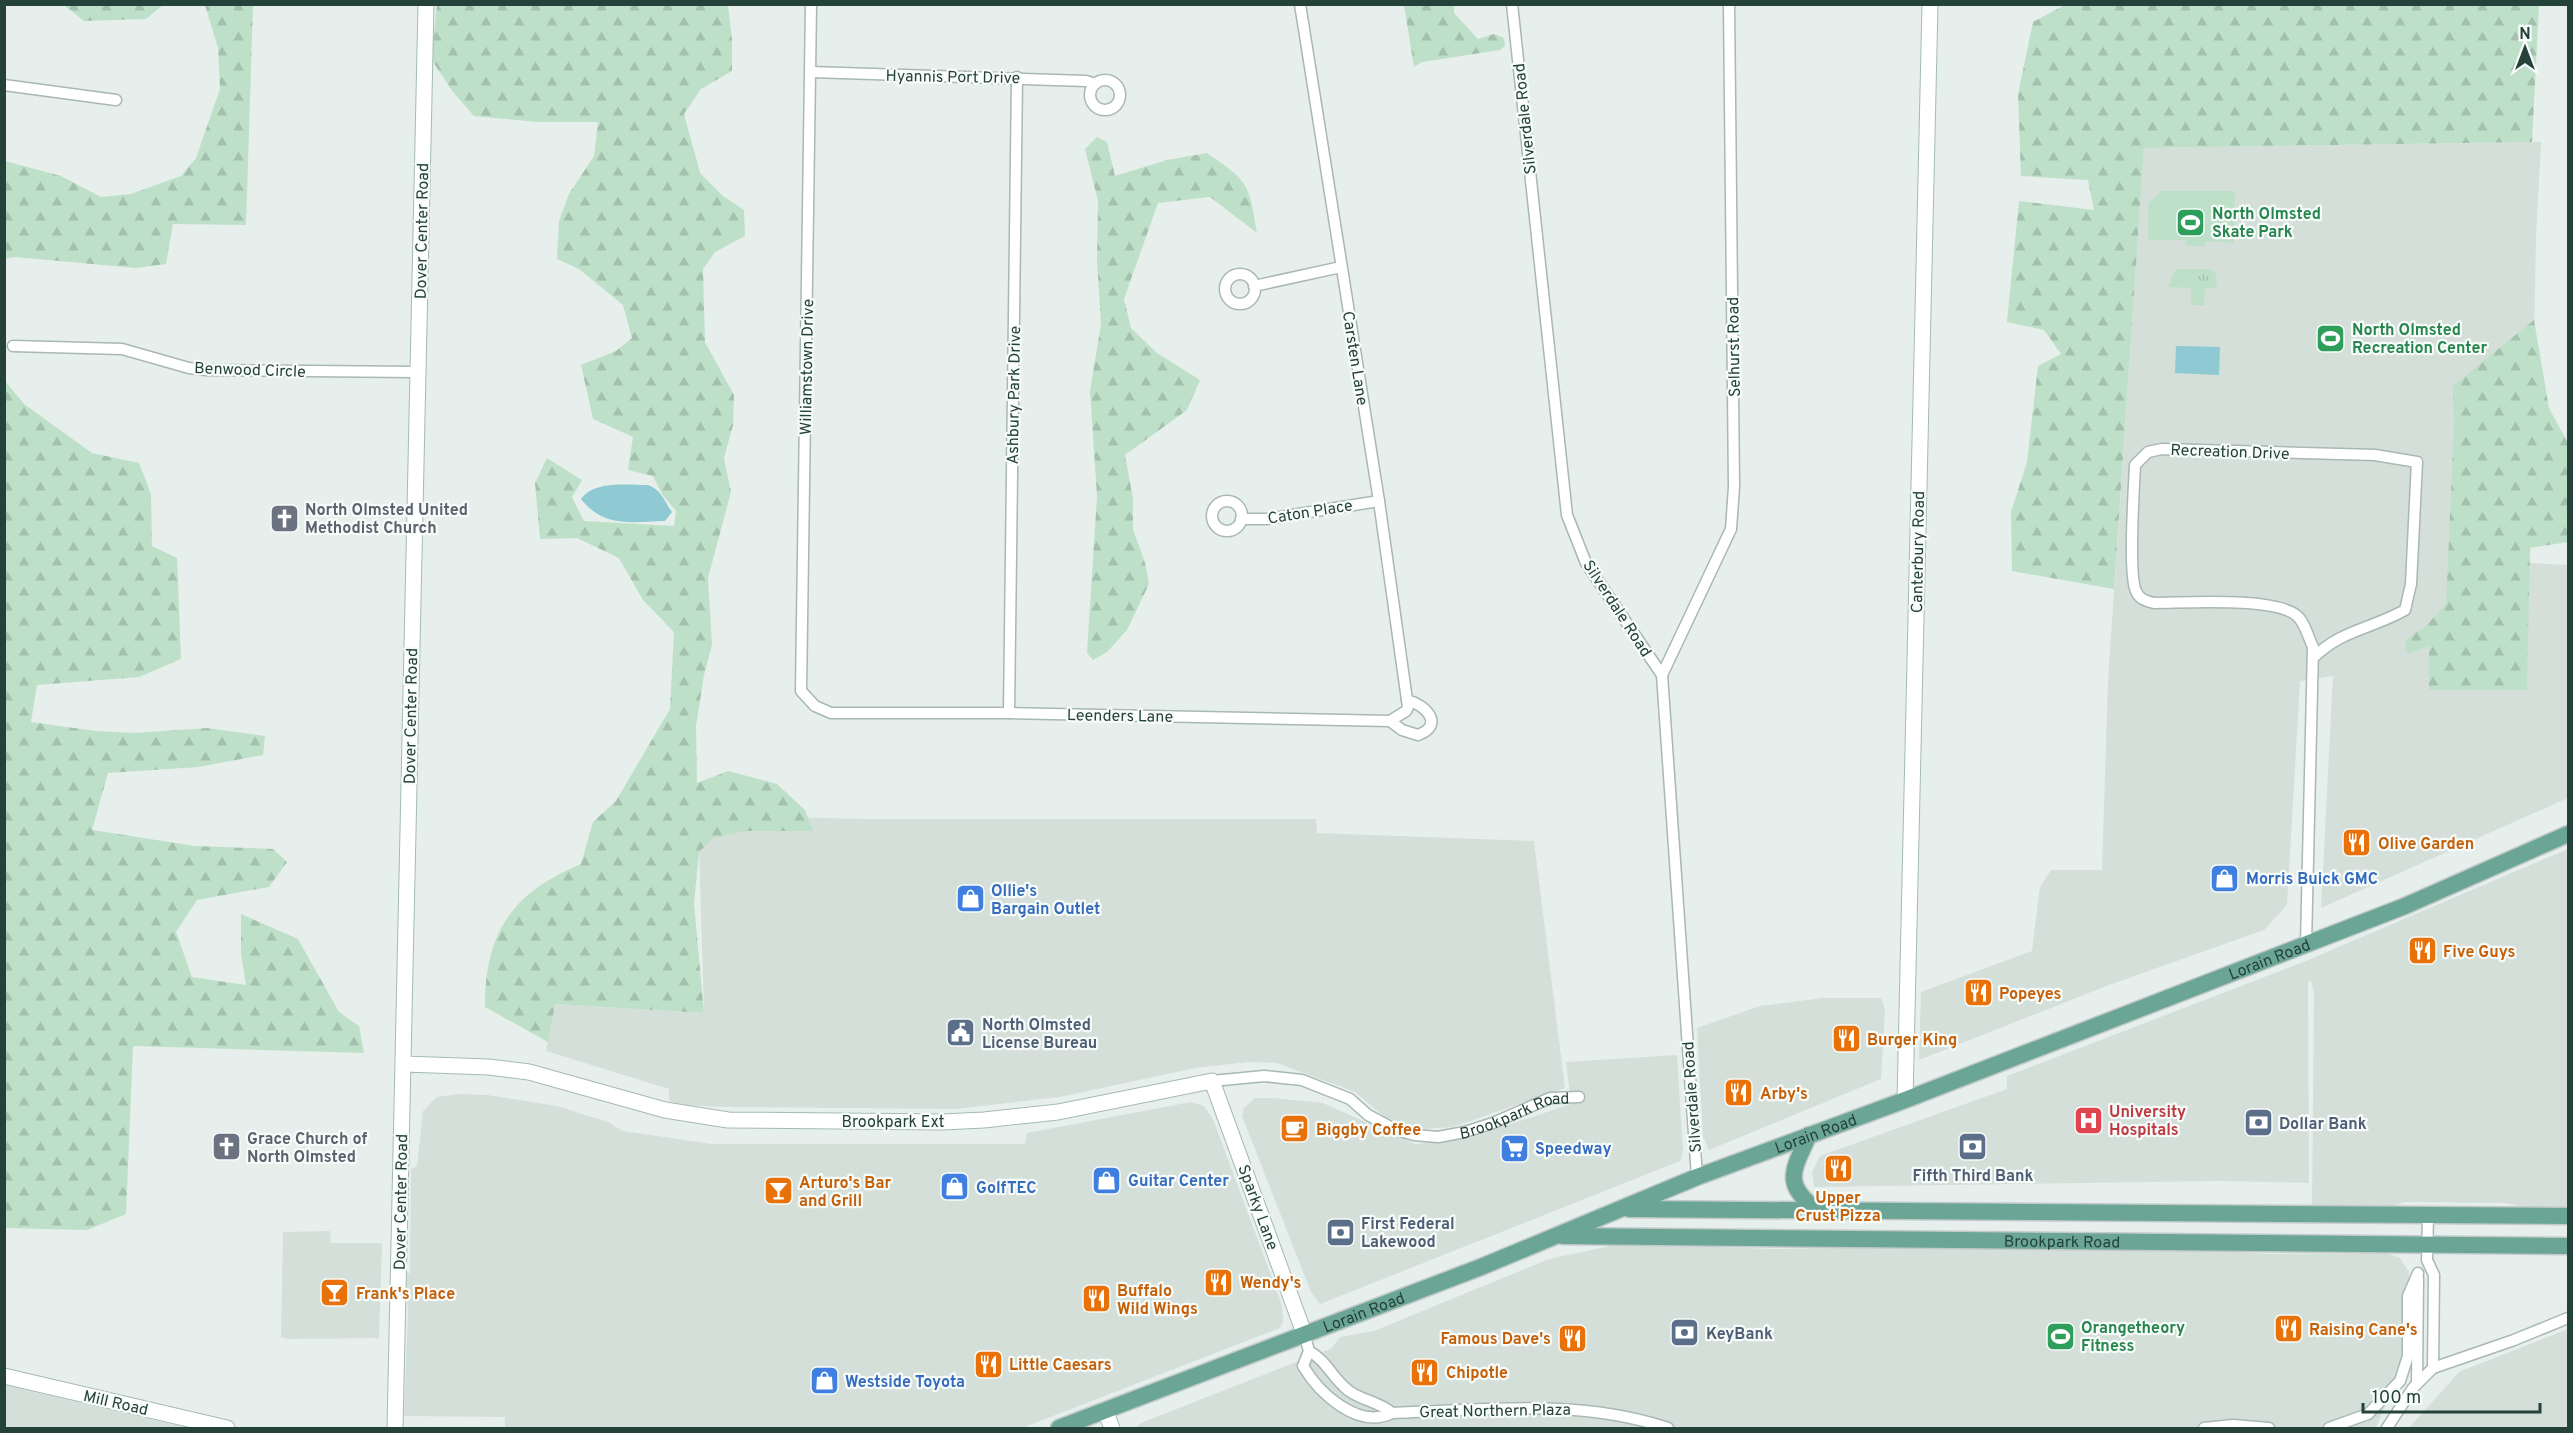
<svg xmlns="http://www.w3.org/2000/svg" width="2573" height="1433" viewBox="0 0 2573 1433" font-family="Overpass,sans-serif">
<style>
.built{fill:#d4dfda}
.forest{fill:url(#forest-firs)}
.park{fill:url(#park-tufts)}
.garden{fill:#bfe0c8}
.water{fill:#8ec9d4}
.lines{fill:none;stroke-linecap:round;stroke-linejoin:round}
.street-casing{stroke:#a8b8b2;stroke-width:13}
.secondary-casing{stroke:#a4bbb3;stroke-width:17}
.primary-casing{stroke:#c2cac8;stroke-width:19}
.street{stroke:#fff;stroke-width:10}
.secondary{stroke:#fff;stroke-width:15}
.primary{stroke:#6aa596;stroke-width:16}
.labels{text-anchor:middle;stroke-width:4.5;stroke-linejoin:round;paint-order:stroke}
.street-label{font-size:16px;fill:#24423a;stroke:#f7fbf9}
.leisure-label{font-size:16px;font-weight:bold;fill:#27864d;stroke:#f7fbf9;text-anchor:start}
.worship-label{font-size:16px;font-weight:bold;fill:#5b616d;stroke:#f7fbf9;text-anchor:start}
.food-label{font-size:16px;font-weight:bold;fill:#c56008;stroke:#f7fbf9;text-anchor:start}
.shop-label{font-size:16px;font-weight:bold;fill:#366cbe;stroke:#f7fbf9;text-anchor:start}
.service-label{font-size:16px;font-weight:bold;fill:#4e5e75;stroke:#f7fbf9;text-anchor:start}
.health-label{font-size:16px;font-weight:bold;fill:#be3a42;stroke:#f7fbf9;text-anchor:start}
</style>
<defs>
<pattern id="forest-firs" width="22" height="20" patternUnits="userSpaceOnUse" patternTransform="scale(1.5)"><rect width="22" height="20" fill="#bfe0c8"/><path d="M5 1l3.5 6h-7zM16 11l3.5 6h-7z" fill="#a4c1ad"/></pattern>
<pattern id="park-tufts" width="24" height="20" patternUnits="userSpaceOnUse" patternTransform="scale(1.5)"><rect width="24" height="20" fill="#bfe0c8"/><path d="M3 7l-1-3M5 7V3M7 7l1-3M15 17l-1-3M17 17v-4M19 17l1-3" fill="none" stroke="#a4c1ad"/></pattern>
</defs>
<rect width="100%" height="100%" fill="#e6efeb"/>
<path class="built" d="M2541,142L2536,238L2530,563L2568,565V798L2321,908L2333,676L2300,681L2287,905L2264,930L2109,985L1919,1060L1921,992L2032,951L2040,887L2051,870H2102L2108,680L2144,148Z
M698,815L867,819H1316L1317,833L1534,841L1565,1088L1453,1127L1424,1129L1386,1118L1355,1092L1277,1063L1248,1062L1195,1068L1060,1097L955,1109L728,1107L682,1105L669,1101V1089L546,1051L555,1004L704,1013Z
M2568,849V1208H2532L2504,1203L2405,1202L2389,1207L2312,1206L2314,994L2311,980L2308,983L2309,1183L2220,1181L1814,1187L1812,1172L1820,1156L2007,1089V1076L2301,963Z
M1823,998H1881L1885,1009L1881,1079L1709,1150L1703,1137L1697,1028L1760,1006Z
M1677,1055L1683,1151L1680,1161L1320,1304L1311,1292L1242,1116L1244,1108L1255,1098H1273L1323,1103L1415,1144L1469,1138L1571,1104L1566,1062Z
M459,1094L487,1095L557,1106L608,1122L623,1131L712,1144H1025L1027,1133L1191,1102L1204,1106L1213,1119L1282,1305L1283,1322L1280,1328L1022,1428H505V1417L404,1416L408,1313L406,1273H410L411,1169L417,1166L423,1111L437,1097Z
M330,1231L331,1243H382L379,1338L288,1339L281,1337L283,1232Z
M1677,1243L1682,1246L1775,1249L1932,1246L2203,1248L2266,1254L2386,1253L2400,1258L2409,1272L2405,1354L2376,1428H1135L1141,1423L1332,1348L1340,1337L1374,1331L1549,1259L1620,1244Z
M2568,1329V1428H2409L2459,1372Z
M5,1385L123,1413L188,1428H5Z"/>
<path class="forest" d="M64,5H163L146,19L84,21Z
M205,5H253L246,225L173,224L166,264L136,268L15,257L5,259V161L61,176L101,197L131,194L181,176L196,158L220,89L218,48Z
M437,5H728L732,40V71L701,89L684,114L700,173L723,196L744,210L745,236L715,252L703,269L705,342L734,395L733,425L724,458L731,492L708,578L712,645L704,675L696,726L697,783L728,771L777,784L805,810L813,831H746L713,838L699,852L694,903L704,1013L555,1004L548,1042L485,1007C485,932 512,893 581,864L593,822L616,801L670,709L674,632L643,600L619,558L577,538L540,539L535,483L547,458L582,480L572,497L584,521L674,526L676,511L662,494L653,476L628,470L633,437L593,419L581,365L616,351L632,338L623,305L579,269L557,259L559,221L569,194L594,156L598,122H539L474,116L453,92L431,59Z
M1404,5H1454V13L1478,39L1494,34L1504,38L1505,46L1500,50L1422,62L1414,67Z
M2065,5H2539L2532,142L2144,148L2114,589L2012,571L2011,512L2027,462L2038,366L2061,354L2044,330L2007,322L2019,201L2094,210L2088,180L2021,176L2018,94L2033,22Z
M1097,137L1107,142L1115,176L1167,160L1207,153C1249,182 1249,183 1257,233L1210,197L1158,203L1124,299L1131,328L1157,353L1200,380L1187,410L1125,455L1133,499V529L1145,563L1149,584L1127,630L1107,652L1093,660L1087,653L1097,496L1090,391L1101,324L1097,261L1098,201L1085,149Z
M2534,320L2549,408L2568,443V542L2530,548L2527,690H2429V646L2407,654L2405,640L2426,626L2446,604L2454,427L2453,386Z
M5,381L24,404L92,453L139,463L151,494L152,546L177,558L181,659L139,677L37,685L31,722L96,731L134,733L207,728L265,736L263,755L198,767L108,773L92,830L195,846L273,849L287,862L269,887L197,900L176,932L192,977L246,985L241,954V914L298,939L339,1012L359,1026L364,1053L133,1046L126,1214L87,1230L5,1228Z"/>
<path class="park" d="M2176,269H2208L2216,273L2217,288L2205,289L2204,305H2191V288L2168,287Z"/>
<path class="garden" d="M2161,191H2235L2234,243L2205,241V246H2186V240H2148V204Z"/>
<path class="water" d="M2176,346L2220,347L2219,375L2175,373Z
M648,485C662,490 664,501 672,512L665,521C631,522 604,528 581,499C594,480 628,485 648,485Z"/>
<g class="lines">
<defs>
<g id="street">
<path d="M811,4L801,691L815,706L831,713H1009L1390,721L1406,711L1408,707L1379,501L1300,4"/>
<path d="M1512,4L1567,515L1586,563L1662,675L1697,1177"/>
<path d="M811,72L1086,81L1095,84"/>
<circle cx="1105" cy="95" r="15"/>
<path d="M4,85L116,100"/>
<circle cx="1240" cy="289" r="15"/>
<path d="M1254,286L1341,267"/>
<path d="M13,346L122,349L189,368L206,370L417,372"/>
<circle cx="1227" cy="516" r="15"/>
<path d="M1241,519H1267L1379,501"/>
<path d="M1662,675L1731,529L1734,487L1729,4"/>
<path d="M1009,713L1017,77"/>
<path d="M1390,721L1402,730L1418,735C1445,725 1426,705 1407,700"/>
<path d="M2306,944L2313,647C2308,637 2305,622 2296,615C2272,597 2186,603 2154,603C2146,601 2139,599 2136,591C2128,575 2134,488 2135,465L2148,452L2162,449L2375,455L2417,462L2411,584L2405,610C2371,629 2341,630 2313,658"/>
<path id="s1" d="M1212,1081L1264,1076L1302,1080L1350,1099L1368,1115L1396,1130L1414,1135L1438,1137L1465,1132L1493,1123L1550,1098L1579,1097"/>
<path d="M2428,1216L2427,1260L2434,1275L2433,1368"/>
<path d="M1304,1333L1309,1351L1303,1366C1319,1393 1358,1430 1392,1413C1486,1410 1577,1398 1668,1428"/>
<path d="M1309,1351C1327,1361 1332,1378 1349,1391C1363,1401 1380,1402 1392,1413"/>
<path d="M2417,1383L2418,1278"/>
<path d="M2204,1428L2233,1425L2269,1428"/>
<path d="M2329,1428L2368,1414L2400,1381L2408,1356V1296L2418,1273"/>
<path d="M2387,1428L2413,1388L2433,1368L2514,1340L2568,1318"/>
</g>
<path id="secondary" d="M404,1064L489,1067L529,1072L665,1110L728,1120L942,1122L984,1120L1058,1112L1212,1081L1304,1333
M1905,1100L1930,4
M4,1376L227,1428
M1105,1410L1112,1428
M395,1428L426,4"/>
<g id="primary">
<path d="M1809,1135C1793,1170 1782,1184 1817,1210"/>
<path d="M1629,1209L2568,1216"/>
<path id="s2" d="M1562,1236L2568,1246"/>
<path id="s3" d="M1059,1428L1481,1267L1697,1177L1905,1100L2405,906L2568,834"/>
</g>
</defs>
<use href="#street" class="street-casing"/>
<use href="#secondary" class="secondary-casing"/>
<use href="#primary" class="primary-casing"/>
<use href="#street" class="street"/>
<use href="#secondary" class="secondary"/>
<use href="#primary" class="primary"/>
</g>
<defs>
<symbol id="stadium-square" viewBox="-11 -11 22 22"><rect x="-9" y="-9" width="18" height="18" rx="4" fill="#2e9e5b" stroke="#f7fbf9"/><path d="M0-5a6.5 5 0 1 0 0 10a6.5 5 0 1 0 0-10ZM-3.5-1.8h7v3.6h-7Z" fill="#fff"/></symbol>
<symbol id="church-square" viewBox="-11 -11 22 22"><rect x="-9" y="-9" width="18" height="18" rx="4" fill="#6b7280" stroke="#f7fbf9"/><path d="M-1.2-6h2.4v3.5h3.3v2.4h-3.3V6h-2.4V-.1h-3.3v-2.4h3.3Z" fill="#fff"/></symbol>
<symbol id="restaurant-square" viewBox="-11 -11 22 22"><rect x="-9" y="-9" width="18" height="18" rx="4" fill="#e8710a" stroke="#f7fbf9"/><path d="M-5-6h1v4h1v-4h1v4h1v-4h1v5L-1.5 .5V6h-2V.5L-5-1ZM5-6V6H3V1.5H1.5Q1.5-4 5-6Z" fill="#fff"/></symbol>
<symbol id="shop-square" viewBox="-11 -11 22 22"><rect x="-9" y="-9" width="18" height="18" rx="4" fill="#3f7fe0" stroke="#f7fbf9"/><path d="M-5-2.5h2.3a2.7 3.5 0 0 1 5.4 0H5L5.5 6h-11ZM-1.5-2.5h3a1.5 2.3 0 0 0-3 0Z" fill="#fff"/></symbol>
<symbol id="civic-square" viewBox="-11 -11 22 22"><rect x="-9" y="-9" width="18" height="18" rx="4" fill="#5c6f8a" stroke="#f7fbf9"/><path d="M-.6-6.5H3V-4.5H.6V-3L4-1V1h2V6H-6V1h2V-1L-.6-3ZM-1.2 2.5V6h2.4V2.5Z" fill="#fff"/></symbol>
<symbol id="hospital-square" viewBox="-11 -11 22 22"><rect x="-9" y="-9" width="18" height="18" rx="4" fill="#e0444e" stroke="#f7fbf9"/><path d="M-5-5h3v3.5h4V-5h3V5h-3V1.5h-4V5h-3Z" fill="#fff"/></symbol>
<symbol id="bank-square" viewBox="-11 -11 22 22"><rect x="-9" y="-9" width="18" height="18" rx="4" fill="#5c6f8a" stroke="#f7fbf9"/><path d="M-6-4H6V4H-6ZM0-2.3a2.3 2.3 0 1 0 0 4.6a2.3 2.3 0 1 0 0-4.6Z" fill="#fff"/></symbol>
<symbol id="cafe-square" viewBox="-11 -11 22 22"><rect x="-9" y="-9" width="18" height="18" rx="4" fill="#e8710a" stroke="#f7fbf9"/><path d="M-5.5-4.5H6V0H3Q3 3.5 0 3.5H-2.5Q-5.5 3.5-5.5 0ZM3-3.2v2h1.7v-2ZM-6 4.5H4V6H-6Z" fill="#fff"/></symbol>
<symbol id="supermarket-square" viewBox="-11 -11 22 22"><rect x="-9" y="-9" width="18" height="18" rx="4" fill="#3f7fe0" stroke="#f7fbf9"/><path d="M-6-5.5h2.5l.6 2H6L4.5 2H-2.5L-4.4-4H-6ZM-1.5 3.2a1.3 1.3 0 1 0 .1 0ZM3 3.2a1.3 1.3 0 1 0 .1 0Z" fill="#fff"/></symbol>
<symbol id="bar-square" viewBox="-11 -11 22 22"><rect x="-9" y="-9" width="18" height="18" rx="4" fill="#e8710a" stroke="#f7fbf9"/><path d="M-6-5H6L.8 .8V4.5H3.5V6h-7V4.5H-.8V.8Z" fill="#fff"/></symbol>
</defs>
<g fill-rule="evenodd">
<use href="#stadium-square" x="2174" y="206" width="33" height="33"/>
<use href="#stadium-square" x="2314" y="322" width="33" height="33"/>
<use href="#church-square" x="268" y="502" width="33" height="33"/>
<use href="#restaurant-square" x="2340" y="826" width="33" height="33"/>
<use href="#shop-square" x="2208" y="862" width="33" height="33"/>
<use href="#shop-square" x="954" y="882" width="33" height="33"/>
<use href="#restaurant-square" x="2406" y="934" width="33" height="33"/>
<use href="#restaurant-square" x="1962" y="976" width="33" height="33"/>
<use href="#civic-square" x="944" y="1016" width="33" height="33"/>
<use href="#restaurant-square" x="1830" y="1022" width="33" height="33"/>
<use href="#restaurant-square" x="1722" y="1076" width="33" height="33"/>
<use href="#hospital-square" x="2072" y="1104" width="33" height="33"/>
<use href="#bank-square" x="2242" y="1106" width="33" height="33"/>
<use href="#cafe-square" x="1278" y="1112" width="33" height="33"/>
<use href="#church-square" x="210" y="1130" width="33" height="33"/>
<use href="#bank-square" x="1956" y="1130" width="33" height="33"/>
<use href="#supermarket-square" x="1498" y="1132" width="33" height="33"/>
<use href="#restaurant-square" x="1822" y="1152" width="33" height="33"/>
<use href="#shop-square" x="1090" y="1164" width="33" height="33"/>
<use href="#shop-square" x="938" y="1170" width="33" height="33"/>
<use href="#bar-square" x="762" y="1174" width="33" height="33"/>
<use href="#bank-square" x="1324" y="1216" width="33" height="33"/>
<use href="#restaurant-square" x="1202" y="1266" width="33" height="33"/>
<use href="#bar-square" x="318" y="1276" width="33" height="33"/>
<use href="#restaurant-square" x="1080" y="1282" width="33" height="33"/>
<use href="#restaurant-square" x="2272" y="1312" width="33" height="33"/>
<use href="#bank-square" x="1668" y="1316" width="33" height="33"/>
<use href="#stadium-square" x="2044" y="1320" width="33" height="33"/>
<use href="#restaurant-square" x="1556" y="1322" width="33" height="33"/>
<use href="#restaurant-square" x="972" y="1348" width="33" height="33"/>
<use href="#restaurant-square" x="1408" y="1356" width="33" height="33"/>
<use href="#shop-square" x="808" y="1364" width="33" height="33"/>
</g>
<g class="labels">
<g class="street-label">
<text transform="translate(953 76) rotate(1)" y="6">Hyannis Port Drive</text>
<text transform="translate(1524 119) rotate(-96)" y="6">Silverdale Road</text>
<text transform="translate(421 231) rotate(-89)" y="6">Dover Center Road</text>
<text transform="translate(1733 347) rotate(-91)" y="6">Selhurst Road</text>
<text transform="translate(1356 358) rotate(81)" y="6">Carsten Lane</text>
<text transform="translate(806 367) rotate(-89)" y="6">Williamstown Drive</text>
<text transform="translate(250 369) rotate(2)" y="6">Benwood Circle</text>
<text transform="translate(1013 395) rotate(-89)" y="6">Ashbury Park Drive</text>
<text transform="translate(2230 451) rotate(2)" y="6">Recreation Drive</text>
<text transform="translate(1310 511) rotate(-9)" y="6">Caton Place</text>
<text transform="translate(1917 552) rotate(-89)" y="6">Canterbury Road</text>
<text transform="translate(1618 608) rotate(57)" y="6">Silverdale Road</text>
<text transform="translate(1120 715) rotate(1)" y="6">Leenders Lane</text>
<text transform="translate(410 716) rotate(-89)" y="6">Dover Center Road</text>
<text dy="6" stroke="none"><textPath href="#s3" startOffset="1298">Lorain Road</textPath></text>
<text transform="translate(1691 1097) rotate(-94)" y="6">Silverdale Road</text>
<text dy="6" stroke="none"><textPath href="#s1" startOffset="321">Brookpark Road</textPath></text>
<text x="893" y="1127">Brookpark Ext</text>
<text dy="6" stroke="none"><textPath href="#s3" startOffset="812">Lorain Road</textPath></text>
<text transform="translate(400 1202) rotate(-89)" y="6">Dover Center Road</text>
<text transform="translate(1259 1207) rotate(70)" y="6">Sparky Lane</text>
<text dy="6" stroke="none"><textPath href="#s2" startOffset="500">Brookpark Road</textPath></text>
<text dy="6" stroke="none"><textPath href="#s3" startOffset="326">Lorain Road</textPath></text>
<text transform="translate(116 1402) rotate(13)" y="6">Mill Road</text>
<text transform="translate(1495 1410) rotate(-1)" y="6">Great Northern Plaza</text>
</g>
<g class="leisure-label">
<text x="2212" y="219">North Olmsted<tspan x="2212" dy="18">Skate Park</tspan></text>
<text x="2352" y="335">North Olmsted<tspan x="2352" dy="18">Recreation Center</tspan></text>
<text x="2081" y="1333">Orangetheory<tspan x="2081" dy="18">Fitness</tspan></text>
</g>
<g class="worship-label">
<text x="305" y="515">North Olmsted United<tspan x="305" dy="18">Methodist Church</tspan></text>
<text x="247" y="1144">Grace Church of<tspan x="247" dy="18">North Olmsted</tspan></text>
</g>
<g class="food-label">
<text x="2378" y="849">Olive Garden</text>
<text x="2443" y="957">Five Guys</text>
<text x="1999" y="999">Popeyes</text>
<text x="1867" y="1045">Burger King</text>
<text x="1760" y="1099">Arby's</text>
<text x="1316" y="1135">Biggby Coffee</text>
<text x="799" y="1188">Arturo's Bar<tspan x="799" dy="18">and Grill</tspan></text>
<text x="1838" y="1203" text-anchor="middle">Upper<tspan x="1838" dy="18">Crust Pizza</tspan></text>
<text x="1240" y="1288">Wendy's</text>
<text x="1117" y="1296">Buffalo<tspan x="1117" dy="18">Wild Wings</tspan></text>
<text x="356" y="1299">Frank's Place</text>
<text x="2309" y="1335">Raising Cane's</text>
<text x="1551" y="1344" text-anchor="end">Famous Dave's</text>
<text x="1009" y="1370">Little Caesars</text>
<text x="1446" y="1378">Chipotle</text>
</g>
<g class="shop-label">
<text x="2246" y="884">Morris Buick GMC</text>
<text x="991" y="896">Ollie's<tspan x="991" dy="18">Bargain Outlet</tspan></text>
<text x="1535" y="1154">Speedway</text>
<text x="1128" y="1186">Guitar Center</text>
<text x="976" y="1193">GolfTEC</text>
<text x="845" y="1387">Westside Toyota</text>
</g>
<g class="service-label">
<text x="982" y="1030">North Olmsted<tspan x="982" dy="18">License Bureau</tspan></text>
<text x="2279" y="1129">Dollar Bank</text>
<text x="1973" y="1181" text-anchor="middle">Fifth Third Bank</text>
<text x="1361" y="1229">First Federal<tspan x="1361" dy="18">Lakewood</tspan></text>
<text x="1706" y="1339">KeyBank</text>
</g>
<g class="health-label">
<text x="2109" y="1117">University<tspan x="2109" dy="18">Hospitals</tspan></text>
</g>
</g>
<rect width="2573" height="1433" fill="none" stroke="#24423a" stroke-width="12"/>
<g transform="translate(2525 48)" stroke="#f7fbf9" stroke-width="4.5" paint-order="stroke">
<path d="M0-4.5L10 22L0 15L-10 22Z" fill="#24423a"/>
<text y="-9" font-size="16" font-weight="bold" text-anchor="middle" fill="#24423a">N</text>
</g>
<path d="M2363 1403v9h177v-9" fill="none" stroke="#24423a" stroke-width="3"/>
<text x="2372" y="1403" font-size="18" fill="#24423a" stroke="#f7fbf9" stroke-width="4.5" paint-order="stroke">100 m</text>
</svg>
